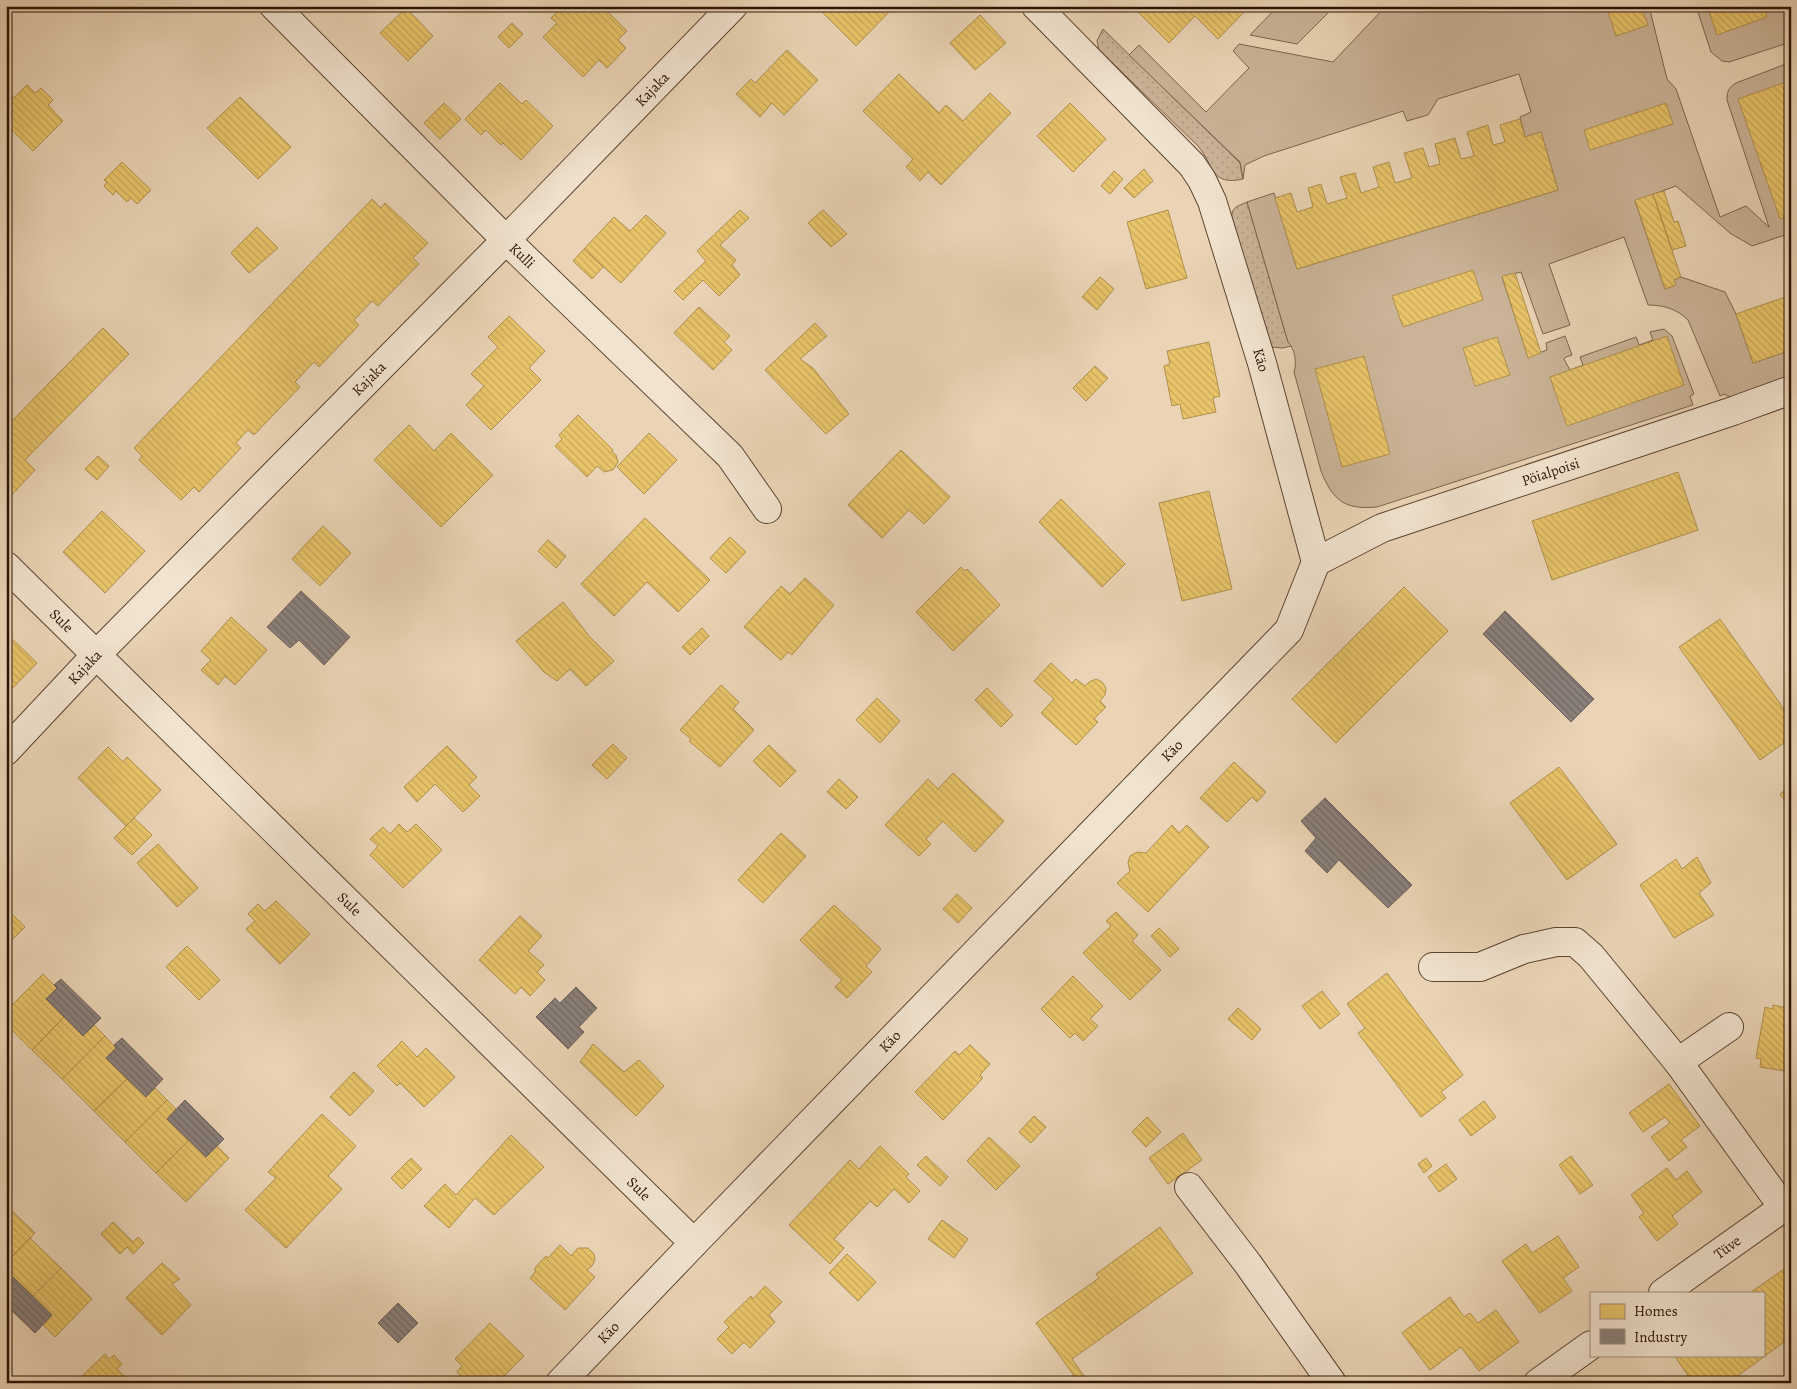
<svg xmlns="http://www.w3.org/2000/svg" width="1797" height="1389" viewBox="0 0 1797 1389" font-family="Alegreya,serif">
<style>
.grass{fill:url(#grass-dots);stroke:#7b644e}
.garden{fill:#cab397;stroke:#7b644e}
.homes{fill:url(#homes-back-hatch);stroke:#b08f4c}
.industry{fill:url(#industry-back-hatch);stroke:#6e6058}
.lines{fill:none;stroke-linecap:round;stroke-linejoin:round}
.minor-casing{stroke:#5c4431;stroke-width:30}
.minor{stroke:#f1e3cf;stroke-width:28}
.labels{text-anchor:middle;stroke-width:5;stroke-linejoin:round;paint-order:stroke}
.street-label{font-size:15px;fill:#2c1405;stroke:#f1e3cf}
</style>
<defs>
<pattern id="grass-dots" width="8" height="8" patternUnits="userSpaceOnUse" patternTransform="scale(1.25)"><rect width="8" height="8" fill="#cab397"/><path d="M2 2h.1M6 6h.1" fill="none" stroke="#ae9981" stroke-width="1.8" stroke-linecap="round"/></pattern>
<pattern id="homes-back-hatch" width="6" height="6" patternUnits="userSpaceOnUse" patternTransform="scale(1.25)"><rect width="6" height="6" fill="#e9c46a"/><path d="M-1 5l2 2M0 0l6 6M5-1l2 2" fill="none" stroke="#c8a85a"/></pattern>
<pattern id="industry-back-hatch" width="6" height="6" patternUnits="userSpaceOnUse" patternTransform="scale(1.25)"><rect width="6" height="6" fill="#8a817c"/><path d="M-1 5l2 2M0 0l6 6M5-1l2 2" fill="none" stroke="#716864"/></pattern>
</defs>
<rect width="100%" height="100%" fill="#ead4b5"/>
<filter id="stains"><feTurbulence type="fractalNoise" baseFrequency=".004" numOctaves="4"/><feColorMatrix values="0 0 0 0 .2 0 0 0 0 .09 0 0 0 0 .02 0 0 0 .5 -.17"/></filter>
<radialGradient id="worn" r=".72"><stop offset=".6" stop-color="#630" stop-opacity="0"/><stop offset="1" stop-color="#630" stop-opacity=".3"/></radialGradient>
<path class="grass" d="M1103,29L1240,163L1243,179C1211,186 1215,167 1198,146L1099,50L1097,41Z
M1247,202L1288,342L1292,346L1282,348L1271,347C1266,329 1229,224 1232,213C1234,206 1241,205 1247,202Z"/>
<path class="garden" d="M1278,6H1335L1297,44L1250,35Z
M1386,6H1649L1667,79L1676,89L1720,217L1746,206L1769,227L1727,100C1727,92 1728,88 1736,83L1791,62V233L1752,246L1730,233L1676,186L1635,201L1665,289L1675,285L1674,280L1681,277L1725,292L1736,314L1753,363L1791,350V377L1732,398L1724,394L1720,396L1688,320C1677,309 1664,305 1648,305L1624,237L1549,264L1570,325L1543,334L1521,272L1502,277L1528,357L1547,350L1546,343L1565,336L1572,355L1566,357L1564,359L1570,370L1583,365L1580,357L1636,337L1639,345L1653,340L1650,332L1664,329L1672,336L1694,394L1690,396L1693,405L1377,507C1345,510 1333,501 1321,471L1294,372C1297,363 1295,349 1288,342L1247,202L1274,193L1297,269L1558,190L1541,132L1525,137L1520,117L1531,112L1519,74L1438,99L1428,115L1407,121L1403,111L1264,156L1245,165L1243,179L1240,162L1129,55L1139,45L1206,112L1249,68L1233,51L1239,44L1333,62Z
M1696,6H1787L1791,17V42L1729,62L1722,61L1711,52Z"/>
<path class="homes" d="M563,6H602L627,31L618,40L626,48L607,68L599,60L583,77L543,37L557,23L551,18Z
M816,6H895L856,46Z
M1132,6H1250L1218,39L1195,16L1169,43Z
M1606,6H1641L1648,25L1616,36Z
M1707,6H1764L1767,17L1717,35Z
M406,8L433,36L408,61L380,33Z
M980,15L1006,43L975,70L950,43Z
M512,23L523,34L509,48L498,37Z
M787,50L818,80L784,115L772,103L760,117L736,94L751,79L755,83Z
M899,74L939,113L946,105L963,121L990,93L1011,113L941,185L928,172L920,181L906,167L913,159L863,111Z
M1789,81L1791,215L1780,219L1738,99Z
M500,83L522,104L526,100L553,126L521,160L503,143L501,145L486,130L481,135L465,119Z
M27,85L35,93L41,88L53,100L48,105L63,121L33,151L6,124V105Z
M240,97L291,147L258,179L207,128Z
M444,103L461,119L440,139L424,123Z
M1070,103L1106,139L1073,172L1037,136Z
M1666,103L1673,124L1590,150L1584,130Z
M1520,119L1525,137L1541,132L1558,190L1297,269L1275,198L1291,193L1297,212L1313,207L1308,188L1321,184L1327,204L1347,198L1340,177L1355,173L1361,193L1379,187L1373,167L1389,162L1395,183L1412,178L1404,153L1423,148L1429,167L1440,164L1435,144L1455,138L1461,159L1474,156L1467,132L1488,125L1493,145L1505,142L1500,125Z
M122,162L151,190L137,204L131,198L127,202L116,191L113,195L104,186L107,182L104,180Z
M1144,169L1153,181L1134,198L1124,188Z
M1114,171L1123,179L1110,194L1101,186Z
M1664,191L1674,222L1678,221L1686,246L1672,250L1653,194Z
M1653,194L1681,277L1674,280L1676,285L1665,289L1635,200Z
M372,199L381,208L385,203L428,243L413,258L419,264L378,306L372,301L354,320L359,325L319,367L314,362L295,382L300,387L254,435L248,430L236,443L241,448L199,492L194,487L181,500L139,460L142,456L134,448Z
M740,210L749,218L720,245L736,260L732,265L740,275L719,296L703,280L683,300L674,291L706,261L697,251Z
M823,210L847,234L831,247L808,223Z
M1168,210L1187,278L1146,289L1127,222Z
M646,215L666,233L621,283L584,249L614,217L630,231Z
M257,227L278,248L249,273L231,253Z
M584,249L603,267L592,279L573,261Z
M1473,270L1483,300L1403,327L1392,296Z
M1515,273L1541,353L1528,358L1502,276Z
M1100,277L1114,289L1097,310L1082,297Z
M1791,295V350L1753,363L1736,314Z
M699,307L730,336L724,342L732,350L713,370L674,333Z
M509,316L545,351L529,368L541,380L491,430L466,405L484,386L471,374L498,347L488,337Z
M815,323L827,336L800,359L813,368L849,414L826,434L765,370Z
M103,328L129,354L25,460L35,470L8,499L6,497V427Z
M1667,336L1684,385L1567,426L1550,377Z
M1497,337L1510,375L1475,386L1463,348Z
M1209,342L1220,396L1213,398L1216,412L1183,419L1180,404L1172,406L1164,366L1170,364L1167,351Z
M1364,356L1390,454L1342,467L1315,369Z
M1095,366L1108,378L1086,401L1073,388Z
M578,415L613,450L612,452L616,455L618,462L613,470L604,472L597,466L587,477L555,446L562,439L559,435Z
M409,425L434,451L451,433L493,475L441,527L374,460Z
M649,433L677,460L644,494L617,467Z
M901,450L950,497L924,524L909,510L882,538L848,505Z
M98,456L109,466L97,480L85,469Z
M1678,472L1698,530L1552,580L1532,521Z
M1209,491L1232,589L1182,601L1159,503Z
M1061,499L1125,564L1102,587L1039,522Z
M102,511L145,551L105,593L63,552Z
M645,518L710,580L678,612L647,582L614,616L581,584Z
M323,526L351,553L320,586L292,559Z
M730,537L746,552L726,573L710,558Z
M548,540L566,556L556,568L538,551Z
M961,567L965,571L967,569L1000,605L953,651L916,612Z
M805,578L834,605L792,655L788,652L781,660L744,627L781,586L790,594Z
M1404,587L1448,631L1336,743L1292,699Z
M563,602L589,636L614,661L586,686L570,669L557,681L544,672L516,641Z
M231,617L267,650L235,685L225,676L218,685L201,670L211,660L201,651Z
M1720,619L1791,719V738L1760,760L1679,647Z
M702,628L709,636L690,655L682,647Z
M6,633L37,663L6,695Z
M1051,663L1072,683L1076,679L1085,686L1089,682L1096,679L1102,682L1106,688L1105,695L1100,701L1106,707L1094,719L1098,722L1076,745L1041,713L1054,699L1034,681Z
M721,685L739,702L733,709L754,730L720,767L689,741L691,739L680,730Z
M987,688L1013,715L1001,727L975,700Z
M877,698L900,721L880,743L856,720Z
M613,744L627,758L607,779L592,765Z
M769,745L796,771L780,787L753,761Z
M447,746L477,777L469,785L480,796L463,812L435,784L417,802L404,787Z
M108,747L123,762L127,757L161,790L126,826L78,778Z
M1234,762L1266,792L1257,802L1252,797L1227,822L1200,798Z
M1559,767L1617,844L1567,880L1510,803Z
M953,773L1004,821L975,852L943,821L926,839L931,844L919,856L885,825L928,779L938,789Z
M839,779L858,797L846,809L827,792Z
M1791,786V808L1780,794Z
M134,818L152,835L132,855L114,838Z
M399,824L407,832L416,824L442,850L403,888L370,855L378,846L370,839L383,827L390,834Z
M1172,825L1179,833L1187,825L1209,847L1148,912L1117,883L1130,871L1128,863L1130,856L1137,852L1146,853Z
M781,833L806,856L763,903L738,880Z
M158,844L198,888L177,907L137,863Z
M1697,857L1711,883L1699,893L1714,915L1674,938L1640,885L1676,859L1682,869Z
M957,894L972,908L958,923L943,909Z
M276,901L310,934L280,964L246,929L255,921L248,914L258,904L265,911Z
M834,905L881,949L866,966L872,972L847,998L835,987L842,980L800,940Z
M6,908L25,927L6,946Z
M1116,912L1138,935L1132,941L1161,970L1130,1000L1083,953L1111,926L1106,921Z
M520,916L542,936L528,951L544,965L537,972L545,980L530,996L521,987L515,994L479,960Z
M1159,928L1179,949L1170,957L1151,936Z
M187,946L220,980L199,1000L166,967Z
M1387,973L1463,1075L1441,1092L1446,1098L1421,1117L1358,1033L1365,1028L1347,1004Z
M43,974L57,988L46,999L64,1017L32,1050L6,1024V1011Z
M1073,976L1103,1006L1090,1019L1098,1026L1083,1041L1075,1033L1070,1038L1041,1009Z
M1322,991L1340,1014L1320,1029L1302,1006Z
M1773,1005L1791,1009V1072L1760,1067L1761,1059L1756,1058L1765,1007L1773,1009Z
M1238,1008L1261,1029L1252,1040L1228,1019Z
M64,1017L83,1036L94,1025L105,1036L62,1079L32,1050Z
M105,1036L116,1048L106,1058L127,1079L94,1111L62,1079Z
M402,1041L417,1057L426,1048L455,1077L424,1107L400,1083L397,1086L377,1066Z
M593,1044L624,1072L639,1060L664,1086L636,1116L580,1062Z
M970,1045L990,1064L980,1075L983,1078L943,1120L915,1092L955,1051L959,1055Z
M354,1072L374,1091L350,1116L330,1097Z
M127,1079L146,1097L155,1088L167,1100L125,1142L94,1111Z
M1669,1084L1700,1126L1681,1140L1687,1147L1669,1161L1651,1137L1670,1123L1665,1117L1643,1132L1629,1113Z
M167,1100L176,1109L167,1119L189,1140L156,1173L125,1142Z
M1484,1101L1496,1117L1471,1136L1459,1120Z
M322,1114L356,1146L328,1176L342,1189L286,1248L245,1210L276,1178L268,1172Z
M1034,1116L1046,1127L1031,1143L1019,1132Z
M1147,1117L1161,1132L1146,1147L1132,1132Z
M1183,1133L1202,1160L1168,1184L1149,1158Z
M511,1135L544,1167L494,1215L475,1198L449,1228L424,1206L445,1184L456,1195Z
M989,1137L1020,1166L996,1190L967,1161Z
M189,1140L206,1157L217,1146L229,1158L186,1202L156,1173Z
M880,1146L909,1174L906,1177L920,1191L909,1203L894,1189L877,1207L870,1201L834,1239L844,1248L830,1264L789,1225L850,1160L859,1169Z
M926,1156L948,1177L940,1186L917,1165Z
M1571,1156L1593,1185L1580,1194L1559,1165Z
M411,1158L422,1169L402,1189L391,1178Z
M1426,1158L1432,1166L1424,1173L1418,1164Z
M1446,1164L1457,1179L1439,1192L1428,1177Z
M1667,1168L1676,1180L1687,1171L1702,1192L1672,1216L1678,1224L1657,1241L1639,1217L1644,1213L1631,1195Z
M6,1205L35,1233L6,1263Z
M942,1220L968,1239L954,1258L928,1239Z
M113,1222L133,1242L138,1237L144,1243L133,1254L127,1247L120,1254L101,1234Z
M1160,1227L1193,1273L1072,1359L1089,1383H1073L1077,1380L1036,1323L1099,1278L1096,1274Z
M1558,1236L1579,1267L1563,1278L1572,1291L1540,1313L1502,1261L1526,1244L1532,1253Z
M30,1238L61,1268L33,1296L13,1277L6,1283V1263Z
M560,1245L571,1256L578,1248H588L594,1254L595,1260L592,1266L587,1270L595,1277L565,1310L530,1278L536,1271L534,1269L546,1256L548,1258Z
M847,1254L876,1282L858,1301L829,1273Z
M162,1263L180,1279L172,1284L191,1305L162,1335L126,1298Z
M1791,1264V1337L1728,1383H1693L1674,1355H1763V1293H1750Z
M61,1268L92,1299L55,1337L43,1325L52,1315L33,1296Z
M765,1286L782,1302L769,1315L775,1322L750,1348L744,1342L732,1354L717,1339L729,1327L724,1322L751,1296L753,1299Z
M1450,1297L1464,1317L1470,1313L1478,1323L1496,1310L1519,1342L1479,1371L1461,1347L1430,1370L1402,1333Z
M490,1323L524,1356L497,1383H468L457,1372L462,1366L455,1359Z
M105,1354L109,1359L114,1355L122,1364L117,1369L131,1383H75Z"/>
<path class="industry" d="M301,591L350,637L324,665L299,640L290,648L267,627Z
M1505,611L1594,699L1571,722L1483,634Z
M1325,798L1412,885L1388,908L1339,860L1327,873L1305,851L1316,838L1301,821Z
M61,979L101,1018L83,1036L46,999L57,988L54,985Z
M576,987L597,1008L579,1027L584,1032L568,1049L536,1017L555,998L560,1003Z
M122,1038L163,1079L146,1097L106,1058L116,1048L114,1045Z
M185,1100L224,1139L206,1157L167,1119Z
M13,1277L52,1315L35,1333L6,1305V1283Z
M398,1303L418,1323L398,1343L378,1323Z"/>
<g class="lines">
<defs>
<g id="minor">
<path id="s1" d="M274,6L506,240L730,456L767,509"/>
<path id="s2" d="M1316,562L1382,528L1733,411L1791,390"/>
<path id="s3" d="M6,566L694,1243"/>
<path id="s4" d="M6,751L97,654L506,240L733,6"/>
<path d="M1433,967H1480L1524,949L1556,942H1575L1591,956L1678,1062L1783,1207"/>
<path d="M1678,1062L1729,1027"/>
<path d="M1189,1187L1248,1264L1332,1383"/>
<path id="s5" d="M1663,1293L1791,1202"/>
<path id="s6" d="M560,1383L694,1243L1289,630L1316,562L1262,363L1212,201L1202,180L1192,165L1036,6"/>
<path d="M1538,1383L1591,1345"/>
</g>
</defs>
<use href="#minor" class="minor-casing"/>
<use href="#minor" class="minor"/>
</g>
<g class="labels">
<g class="street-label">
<text dy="5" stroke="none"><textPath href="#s4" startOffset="925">Kajaka</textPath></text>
<text dy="5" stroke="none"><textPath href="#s1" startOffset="352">Kulli</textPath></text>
<text transform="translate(1261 360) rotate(74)" y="5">Käo</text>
<text dy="5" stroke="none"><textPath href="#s4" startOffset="520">Kajaka</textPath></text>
<text dy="5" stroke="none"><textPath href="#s2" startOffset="252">Pöialpoisi</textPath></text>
<text dy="5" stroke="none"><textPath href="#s3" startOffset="78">Sule</textPath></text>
<text dy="5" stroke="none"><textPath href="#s4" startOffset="115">Kajaka</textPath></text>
<text dy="5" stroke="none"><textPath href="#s6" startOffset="880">Käo</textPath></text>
<text dy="5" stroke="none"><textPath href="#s3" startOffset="482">Sule</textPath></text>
<text dy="5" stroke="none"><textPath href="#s6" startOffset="475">Käo</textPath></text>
<text dy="5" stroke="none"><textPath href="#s3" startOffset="888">Sule</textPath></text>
<text dy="5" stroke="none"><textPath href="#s5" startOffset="79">Tüve</textPath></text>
<text dy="5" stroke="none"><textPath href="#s6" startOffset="70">Käo</textPath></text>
</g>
</g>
<rect width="1797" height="1389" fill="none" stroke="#ead4b5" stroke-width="25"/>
<rect x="8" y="8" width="1782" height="1374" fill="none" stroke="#2c1405" stroke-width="2.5"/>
<rect x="12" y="12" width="1772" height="1364" fill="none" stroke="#2c1405"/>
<rect x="1590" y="1292" width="175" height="65" fill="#f1e3cf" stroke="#a2907e"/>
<rect x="1600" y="1304" width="25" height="15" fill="#e9c46a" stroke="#a2907e"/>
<text x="1634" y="1316" font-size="15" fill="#2c1405">Homes</text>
<rect x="1600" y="1329" width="25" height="15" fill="#8a817c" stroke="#a2907e"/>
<text x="1634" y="1342" font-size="15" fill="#2c1405">Industry</text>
<rect width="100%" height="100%" filter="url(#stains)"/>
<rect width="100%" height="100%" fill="url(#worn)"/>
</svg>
